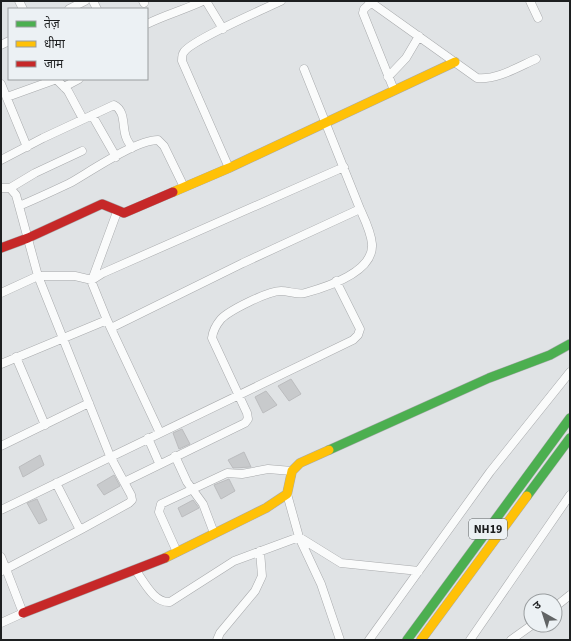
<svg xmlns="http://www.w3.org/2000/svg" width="571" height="641" viewBox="0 0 571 641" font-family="'Source Sans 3','Noto Sans Devanagari',sans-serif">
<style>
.building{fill:#c8cacc;stroke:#bbbcbe}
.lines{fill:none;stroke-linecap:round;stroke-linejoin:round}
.street-casing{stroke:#a8aaac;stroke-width:9}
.fast-casing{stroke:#a8aaac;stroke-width:10}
.slow-casing{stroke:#a8aaac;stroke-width:10}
.jam-casing{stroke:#a8aaac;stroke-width:10}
.street{stroke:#fafbfb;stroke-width:8}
.fast{stroke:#4caf50;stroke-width:9}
.slow{stroke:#ffc107;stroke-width:9}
.jam{stroke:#c62828;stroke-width:9}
.labels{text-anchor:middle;stroke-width:3;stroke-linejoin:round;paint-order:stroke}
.shield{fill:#ecf1f4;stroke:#5b5e60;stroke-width:1}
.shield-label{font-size:12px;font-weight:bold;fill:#1d1f20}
</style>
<rect width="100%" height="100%" fill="#e0e3e5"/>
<path class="building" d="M291,379L301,394L289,401L278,386Z
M266,391L277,405L263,413L255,397Z
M182,429L190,444L179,449L173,433Z
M244,452L251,467L233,468L228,460Z
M40,455L44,465L23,477L19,467Z
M114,475L120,486L104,495L97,485Z
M229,479L235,491L221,499L214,485Z
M37,499L47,520L39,524L27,503Z
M193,500L199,508L182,517L178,508Z"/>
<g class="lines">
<defs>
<path id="street" d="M19,1L23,9
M93,1L97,9
M143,1L144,3
M206,1L223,29
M369,1L477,78C497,80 518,67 536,59
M373,1L364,9L363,13L394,90
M530,1L538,18
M69,9L85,1
M147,24C165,15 184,10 203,1
M1,45L9,41
M388,77L406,58L419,36
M56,79L68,91L83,119
M1,84L27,147
M64,87L79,79
M7,97L57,79
M92,115L116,157
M1,160L43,138L114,105C126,111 122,127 126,137C127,141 130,144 132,148
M229,168L182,61C182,58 182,54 184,52C192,40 264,9 281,1
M1,188H10L16,195L38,276L110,456L131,495L132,500L129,503L80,530
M10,188L35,173L82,151
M19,206C36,199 53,191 70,183C91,171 136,140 158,140L164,146L184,187
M1,293L38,276H75L92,280L117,212
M111,328L243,263L360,209L304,69
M16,357L45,425
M1,364L107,320
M160,433L107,320L92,283V280L103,273L344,167
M148,438L159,463
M1,446L89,403
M175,456L187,482L203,504L214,533
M124,482L245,423L248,419L247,413L212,338C213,330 216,325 221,319C230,310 268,291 281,291C289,291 298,295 305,293C327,287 374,272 372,244C371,232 365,220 360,209
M287,494L299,537L321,584L340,640
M1,510L353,340L358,335L360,329L336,281
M177,552L159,512L161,504L227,473L242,474L268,469L292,471
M1,557L6,569L2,571
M136,571C145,583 154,603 170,602L234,561L299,537L341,563L419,571
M555,607L570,595
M1,623L23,613L6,569L80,530L56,483
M217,640L220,633L255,591L262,576L260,551
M369,640L490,472L570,372
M470,640L570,495
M511,640L532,625"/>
<path id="fast" d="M329,450L489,378L550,355L570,344
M527,496L570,438
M407,640L570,418"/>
<path id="slow" d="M173,192L229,168L455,62
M165,558L266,508L287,494L292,471L300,463L329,450
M421,640L527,496"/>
<path id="jam" d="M1,248L28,238L102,204L124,213L173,192
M23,613L165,558"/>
</defs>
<use href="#street" class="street-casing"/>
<use href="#fast" class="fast-casing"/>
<use href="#slow" class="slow-casing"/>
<use href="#jam" class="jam-casing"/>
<use href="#street" class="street"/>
<use href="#fast" class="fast"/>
<use href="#slow" class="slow"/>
<use href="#jam" class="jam"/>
</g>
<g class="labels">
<rect class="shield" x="469" y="519" width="38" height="20" rx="3"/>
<g class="shield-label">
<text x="488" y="533">NH19</text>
</g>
</g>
<rect width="571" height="641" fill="none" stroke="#1d1f20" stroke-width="4"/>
<rect x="8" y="8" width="140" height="72" fill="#ecf1f4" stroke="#999d9f"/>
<rect x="16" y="21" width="20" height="6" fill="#4caf50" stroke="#999d9f"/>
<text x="44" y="28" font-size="12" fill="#1d1f20">तेज़</text>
<rect x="16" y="41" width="20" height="6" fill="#ffc107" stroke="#999d9f"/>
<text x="44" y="48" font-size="12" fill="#1d1f20">धीमा</text>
<rect x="16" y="61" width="20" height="6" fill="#c62828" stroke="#999d9f"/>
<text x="44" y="68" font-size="12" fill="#1d1f20">जाम</text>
<g transform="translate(543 613) rotate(321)"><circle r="19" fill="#ecf1f4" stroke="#999d9f"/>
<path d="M0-3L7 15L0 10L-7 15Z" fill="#616465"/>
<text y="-6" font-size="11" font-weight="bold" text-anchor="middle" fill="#1d1f20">उ</text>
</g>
</svg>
